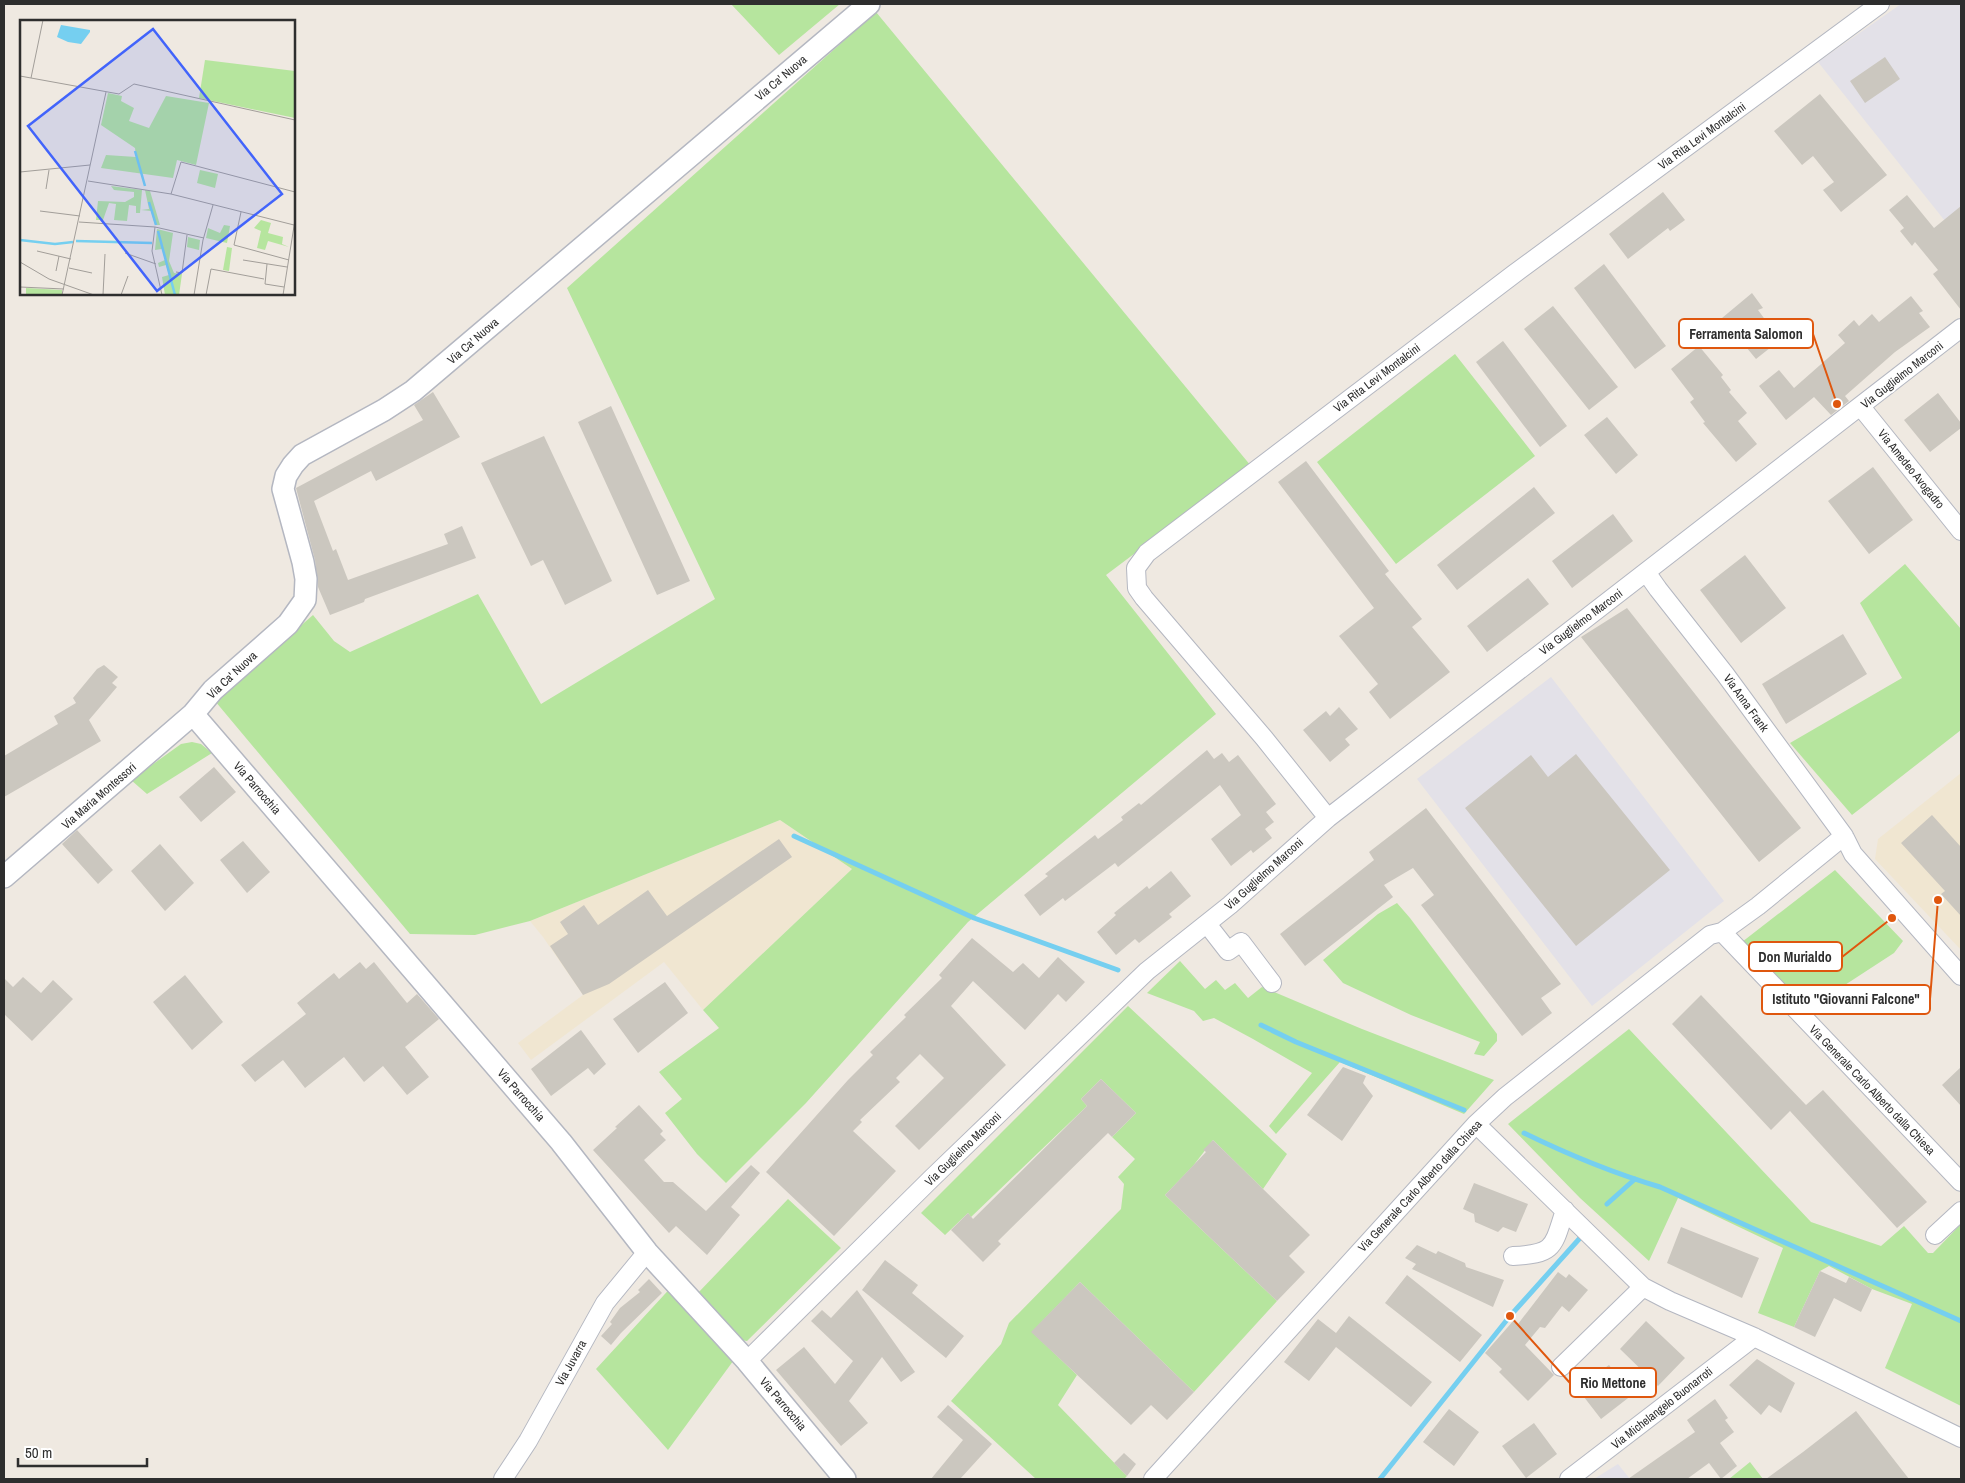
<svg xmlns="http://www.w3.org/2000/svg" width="1965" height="1483" viewBox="0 0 1965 1483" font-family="'Archivo Narrow',sans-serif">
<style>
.industrial{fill:#e3e1e8}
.education{fill:#f0e6d1}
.green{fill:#b6e59e}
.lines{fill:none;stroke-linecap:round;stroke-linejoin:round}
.stream{stroke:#75cff0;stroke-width:5}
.building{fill:#cbc7bf}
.minor-casing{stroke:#b4b7c1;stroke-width:20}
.tertiary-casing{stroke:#b4b7c1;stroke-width:24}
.minor{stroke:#fff;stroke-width:18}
.tertiary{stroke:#fff;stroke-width:21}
.labels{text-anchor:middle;stroke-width:4;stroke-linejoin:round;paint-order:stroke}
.street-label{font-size:12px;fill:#2e2e2e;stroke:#fff}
.inset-river{fill:none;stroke:#75cff0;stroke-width:2.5}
.inset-road{fill:none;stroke:#a29e99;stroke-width:1}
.view{fill:#4264fb;fill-opacity:0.15;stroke:#4264fb;stroke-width:2.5}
.inset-edge{fill:none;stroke:#2e2e2e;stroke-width:2.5}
.leader{fill:none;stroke:#df570e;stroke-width:2}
.callout-dot{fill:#df570e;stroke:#fff;stroke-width:2}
.callout{fill:#fff;stroke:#df570e;stroke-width:2}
.callout-label{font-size:14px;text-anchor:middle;font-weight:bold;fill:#2e2e2e}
</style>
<rect width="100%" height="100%" fill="#efe9e1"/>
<path class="industrial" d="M1901,4H1961V241L1818,62Z
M1551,677L1724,901L1592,1006L1417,779Z
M1618,1464L1630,1479H1594Z"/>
<path class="education" d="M1961,773V950L1875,859L1878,839Z
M780,820L852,869L703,1010L664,962L531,1060L518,1043L583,995L543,937L530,921Z"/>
<path class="green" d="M731,4H840L779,55Z
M876,12L1251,466L1106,575L1216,714L968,922L806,1103L726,1183L697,1154L665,1113L682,1099L659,1072L719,1028L703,1010L852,869L780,820L530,921L475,935L410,934L215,701L313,615L334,641L350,652L478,594L541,704L715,599L567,288Z
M1455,354L1535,456L1396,564L1317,462Z
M1905,564L1961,629V730L1852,815L1790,743L1902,678L1860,603Z
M192,742L201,744L212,753L147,794L131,780L181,744Z
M1835,870L1903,941L1894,953L1808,1009L1742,942Z
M1397,903L1410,918L1497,1034V1041L1484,1056L1474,1054L1480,1042L1411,1015L1343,983L1323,960L1378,914Z
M1180,961L1205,989L1216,980L1225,990L1235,983L1248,998L1262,987L1362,1029L1494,1080L1464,1114L1340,1062L1276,1134L1269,1126L1312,1073L1253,1039L1214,1018L1203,1021L1194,1011L1147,993Z
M1128,1006L1287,1154L1263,1189L1213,1140L1193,1166L1165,1195L1277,1301L1194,1392L1080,1282L1032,1332L1077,1375L1058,1405L1127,1476L1124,1479H1036L951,1401L1001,1344L1009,1323L1121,1209L1124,1184L1118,1177L1135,1159L1112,1137L1136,1113L1101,1079L1081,1099L1087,1106L971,1217L968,1213L945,1235L921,1213Z
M1629,1029L1811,1222L1881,1246L1904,1226L1928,1253H1933L1961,1224V1406L1885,1368L1912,1304L1872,1289L1829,1266L1820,1271L1794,1327L1758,1313L1783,1248L1678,1198L1649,1261L1580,1198L1508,1124Z
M788,1199L841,1248L747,1341L741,1340L697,1294Z
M675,1283L739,1353L668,1450L596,1369Z
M1750,1462L1763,1479H1729Z"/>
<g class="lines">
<path class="stream" d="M794,836L974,918L1118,970
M1261,1025L1296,1042L1464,1110
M1524,1133C1569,1155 1613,1173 1660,1187L1961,1321
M1607,1204L1635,1179
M1380,1479L1510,1316L1580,1238"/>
</g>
<path class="building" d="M1885,57L1900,79L1865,103L1850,81Z
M1820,94L1887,175L1841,212L1823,190L1834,182L1813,156L1802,165L1774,131Z
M1663,192L1685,220L1670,231L1668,228L1628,259L1609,234Z
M1907,195L1934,228L1961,206V310L1933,274L1938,270L1915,242L1912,246L1900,231L1904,228L1889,210Z
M1604,264L1666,346L1635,369L1574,288Z
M1752,293L1763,308L1758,310L1780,340L1756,359L1722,318Z
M1911,296L1923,311L1919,313L1930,327L1895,352L1845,396L1849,401L1831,415L1814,397L1786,420L1759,386L1779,370L1794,388L1845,343L1838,335L1854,320L1859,326L1872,314L1879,322Z
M1553,306L1618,387L1589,410L1524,329Z
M1503,341L1567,426L1540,447L1476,362Z
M1699,346L1723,375L1721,377L1731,390L1729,392L1747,413L1738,421L1757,444L1736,462L1703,423L1705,422L1690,402L1694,399L1671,369Z
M433,392L460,437L376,481L371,471L314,501L333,551L336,549L348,580L448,544L444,534L462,526L476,558L365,599L364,602L330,615L318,587L315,560L296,488L423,420L414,405Z
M1938,393L1961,423V428L1930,452L1904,420Z
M611,406L690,581L657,595L578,422Z
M1607,417L1638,455L1616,474L1584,435Z
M544,436L612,581L565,605L543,560L531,566L481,463Z
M1306,461L1389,571L1385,574L1422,619L1412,627L1450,672L1390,719L1369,692L1378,684L1339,636L1374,608L1278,482Z
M1873,467L1913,520L1869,554L1828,501Z
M1534,487L1555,513L1457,590L1437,565Z
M1613,514L1633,541L1572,588L1552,561Z
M1745,555L1786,608L1741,643L1700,590Z
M1528,578L1549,604L1487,652L1467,626Z
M1627,608L1801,828L1759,862L1581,637Z
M1843,634L1867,674L1786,724L1762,684Z
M104,665L118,677L112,683L117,687L89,720L101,741L4,797V756L58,724L54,716L76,703L73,698L97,669Z
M1339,707L1358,729L1345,739L1350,745L1330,762L1303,730L1326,711L1330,716Z
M1207,750L1214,759L1222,753L1229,762L1238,755L1276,804L1266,812L1274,822L1265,829L1272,838L1253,853L1251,850L1231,866L1211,839L1241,815L1220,785L1118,867L1115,863L1065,901L1063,898L1040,916L1024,895L1048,876L1045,874L1095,835L1098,839L1123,820L1121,817L1139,803L1141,805Z
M1576,754L1670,870L1576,946L1465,808L1531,755L1548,777Z
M214,767L236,792L201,822L179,797Z
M1426,808L1561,984L1541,998L1552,1013L1522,1036L1421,905L1434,895L1413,868L1384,885L1393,897L1305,966L1280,934L1374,860L1369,852Z
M1932,815L1961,847V916L1941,894L1945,891L1901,843Z
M77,830L113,870L98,884L62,844Z
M779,839L792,857L609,984L583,995L550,946L568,934L560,922L584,905L598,925L648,890L667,916Z
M243,841L270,872L247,893L220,860Z
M160,844L194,883L165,911L131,871Z
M1171,871L1191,896L1169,914L1172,917L1139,943L1135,939L1116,955L1097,932L1116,915L1114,913L1147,886L1149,889Z
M972,938L1013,972L1023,963L1039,978L1058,957L1085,982L1066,1002L1058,994L1025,1030L973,981L951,1006L1006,1065L919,1150L895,1126L944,1078L920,1054L896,1078L900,1082L860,1120L862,1122L853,1131L896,1171L834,1236L766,1172L848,1080L873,1055L870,1052L906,1017L904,1015L942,978L939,975Z
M360,962L366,969L374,962L407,1003L417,994L439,1019L405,1047L429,1077L407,1095L383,1066L364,1082L344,1057L305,1088L283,1060L255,1082L241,1065L306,1014L297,1003L334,973L339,979Z
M185,975L223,1022L192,1050L153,1002Z
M23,977L41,993L53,980L73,999L32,1041L4,1014V978L13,987Z
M665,982L688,1013L638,1053L613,1019Z
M1701,995L1806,1105L1823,1090L1927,1202L1897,1228L1790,1111L1771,1130L1672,1024Z
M581,1030L606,1064L594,1075L588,1068L551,1096L531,1069Z
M1343,1067L1366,1076L1363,1083L1373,1096L1342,1141L1307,1115Z
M1961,1067V1106L1942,1085Z
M1101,1079L1136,1113L1112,1137L1108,1133L998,1241L1001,1244L983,1262L951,1230L968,1213L973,1219L1087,1106L1081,1099Z
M639,1105L663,1131L660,1134L666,1140L644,1160L664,1182H673L706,1211L751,1165L760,1173L731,1207L740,1215L707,1255L676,1226L669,1233L593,1150L617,1128L615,1127Z
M1213,1140L1310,1235L1289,1256L1305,1272L1277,1301L1165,1195L1206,1152L1203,1150Z
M1474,1183L1528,1204L1516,1232L1503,1227L1498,1232L1475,1222L1474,1214L1463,1209Z
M1681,1227L1759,1258L1742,1298L1667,1263Z
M1417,1245L1436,1254L1438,1251L1465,1263L1466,1267L1504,1280L1493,1307L1412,1269L1416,1264L1405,1258Z
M885,1260L918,1285L912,1293L964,1336L946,1358L862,1290Z
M1820,1271L1846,1283L1849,1277L1872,1289L1861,1312L1834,1298L1815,1337L1794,1327Z
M1558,1272L1566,1278L1569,1274L1588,1290L1569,1312L1562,1306L1545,1328L1540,1327L1525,1345L1554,1375L1528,1401L1499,1372L1502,1369L1485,1353L1514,1320L1518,1324Z
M1407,1275L1482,1335L1460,1362L1385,1303Z
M649,1279L662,1293L621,1333L611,1345L601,1336L612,1324L610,1322L620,1308L640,1292L638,1290Z
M1080,1282L1194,1392L1167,1420L1151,1405L1131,1425L1031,1332Z
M857,1290L915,1372L901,1382L882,1357L849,1401L868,1423L841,1446L776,1370L804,1347L835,1384L853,1361L811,1321L822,1310L831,1318Z
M1349,1316L1432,1382L1411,1407L1336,1347L1309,1381L1284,1362L1318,1319L1336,1333Z
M1646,1321L1685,1358L1658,1386L1620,1349Z
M1757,1359L1795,1383L1781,1413L1769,1405L1761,1415L1729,1385Z
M1609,1365L1632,1395L1601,1419L1577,1388Z
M1715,1399L1728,1418L1725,1420L1734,1432L1720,1443L1737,1466L1721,1479L1709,1463L1687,1479H1628L1695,1432L1687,1420Z
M948,1405L992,1444L960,1479H931L963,1440L937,1417Z
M1449,1409L1479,1432L1454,1466L1423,1442Z
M1856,1411L1909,1479H1766L1803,1452Z
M1534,1423L1557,1454L1526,1478L1502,1446Z
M1124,1453L1136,1464L1127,1476L1114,1463Z"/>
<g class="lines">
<defs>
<path id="minor" d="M1861,407L1961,531
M1646,572L1658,589L1725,674L1844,836L1853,854L1961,976
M1328,818L1264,738L1144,598L1137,588L1136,568L1147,553L1514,274L1880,4
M1207,924L1228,951L1241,942L1272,983
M1722,932L1961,1182
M1476,1124L1643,1287L1670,1301L1754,1337L1961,1438
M1935,1235L1961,1211
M1513,1256C1555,1254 1553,1247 1565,1210
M747,1361L932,1178L1147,971L1230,905L1328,818L1961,328
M1561,1367L1643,1287
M503,1479L528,1441L605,1303L647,1252
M1153,1479L1476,1124L1505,1097L1710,935L1722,932L1758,906L1844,836
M1569,1479L1754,1337"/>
<path id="tertiary" d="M193,714L561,1142L647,1252L747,1361L845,1479
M4,877L193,714L213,690L288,624L305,600L306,579L303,562L283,489L286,476L293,465L302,455L384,410L413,391L869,4"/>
</defs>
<use href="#minor" class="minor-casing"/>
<use href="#tertiary" class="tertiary-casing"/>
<use href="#minor" class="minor"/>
<use href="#tertiary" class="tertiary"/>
</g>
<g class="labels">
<g class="street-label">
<text transform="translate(781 78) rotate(-40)" y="4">Via Ca' Nuova</text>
<text transform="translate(1702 136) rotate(-36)" y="4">Via Rita Levi Montalcini</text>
<text transform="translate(473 341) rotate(-41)" y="4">Via Ca' Nuova</text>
<text transform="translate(1902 375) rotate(-38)" y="4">Via Guglielmo Marconi</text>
<text transform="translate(1377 378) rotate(-37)" y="4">Via Rita Levi Montalcini</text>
<text transform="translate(1911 469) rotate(51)" y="4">Via Amedeo Avogadro</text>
<text transform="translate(1581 622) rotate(-37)" y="4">Via Guglielmo Marconi</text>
<text transform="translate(232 675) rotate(-43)" y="4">Via Ca' Nuova</text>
<text transform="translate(1746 703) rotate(54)" y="4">Via Anna Frank</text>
<text transform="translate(257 788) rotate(49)" y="4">Via Parrocchia</text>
<text transform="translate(99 796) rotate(-41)" y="4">Via Maria Montessori</text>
<text transform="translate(1264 874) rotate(-42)" y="4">Via Guglielmo Marconi</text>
<text transform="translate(1872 1090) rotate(46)" y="4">Via Generale Carlo Alberto dalla Chiesa</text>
<text transform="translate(521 1095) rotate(49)" y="4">Via Parrocchia</text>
<text transform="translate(963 1149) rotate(-44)" y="4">Via Guglielmo Marconi</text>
<text transform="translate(1420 1186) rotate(-47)" y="4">Via Generale Carlo Alberto dalla Chiesa</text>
<text transform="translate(571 1363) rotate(-61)" y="4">Via Juvarra</text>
<text transform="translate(783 1404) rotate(50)" y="4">Via Parrocchia</text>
<text transform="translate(1662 1408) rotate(-38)" y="4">Via Michelangelo Buonarroti</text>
</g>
</g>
<g transform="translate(20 20)">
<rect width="275" height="275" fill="#efe9e1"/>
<path d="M185,40L275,51V98L179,78ZM88,73L102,76L101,81L114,88L109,101L129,108L146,76L189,83L176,145L157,140L153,158L81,148L86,135L116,137L115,128L81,105ZM180,150L198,154L195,168L177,163ZM91,166L122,170L120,193H116V186L109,185L107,201L94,200L96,184L89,183L83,200H76L78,181L105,182L114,177V172L94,170ZM125,170L130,171L140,205H135L131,191L121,190L129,189ZM241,200L251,203L248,213L263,217L262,224L269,227L248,221L245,230L237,228L241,211L234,208ZM204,205L210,206L207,223L186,218L188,208L200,213ZM137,209L153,213L149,241L154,253L162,254L159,275H145L142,257L149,255L146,245L139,247L138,243L145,240L142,229L135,230ZM168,217L180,220L179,230L167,227ZM207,227L212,228L209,251L203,250ZM6,268L42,270V275H6Z" fill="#b6e59e"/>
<path d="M41,5L70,10V12L61,24L48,22L37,17Z" fill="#75cff0"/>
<path class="inset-river" d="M115,131L125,166M129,182L136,205M138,211L155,275M0,220L35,224L53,222M56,221L132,223"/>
<path class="inset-road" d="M0,56L99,74L114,64L275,100M11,58L23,0M0,152L70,145M68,161L151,174L274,205M26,169L29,150M151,174L161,142L275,172M20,191L60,196M221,192L214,225L269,240M59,202L135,207L184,218M135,207L132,231L142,275M17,231L51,239M105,233L136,244M223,240L267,247M0,242L29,259L74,275M247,244L245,264L264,267M49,248L72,253M36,251L39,236M156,252L162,253L167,215M0,267L44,269M42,275L86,72M83,275L85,234M101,275L108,256M174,275L183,220L193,185M186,275L191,249L244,259M263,275L275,200"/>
<path class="view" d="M133,9L262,174L137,271L8,106Z"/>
<rect width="275" height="275" class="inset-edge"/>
</g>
<path class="leader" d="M1837 404L1813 334M1892 918L1842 957M1938 900L1930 999M1510 1316L1570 1383"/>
<g class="callout-dot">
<circle cx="1837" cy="404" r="5"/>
<circle cx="1892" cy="918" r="5"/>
<circle cx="1938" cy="900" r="5"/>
<circle cx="1510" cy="1316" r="5"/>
</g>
<g class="callout">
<rect x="1679" y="319" width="134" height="29" rx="5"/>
<rect x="1749" y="942" width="93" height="29" rx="5"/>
<rect x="1762" y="985" width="168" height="29" rx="5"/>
<rect x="1570" y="1368" width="86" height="29" rx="5"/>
</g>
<g class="callout-label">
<text x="1746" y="339">Ferramenta Salomon</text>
<text x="1795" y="962">Don Murialdo</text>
<text x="1846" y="1004">Istituto "Giovanni Falcone"</text>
<text x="1613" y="1388">Rio Mettone</text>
</g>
<rect width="1965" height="1483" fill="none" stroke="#2e2e2e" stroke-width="10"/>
<path d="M18 1458v8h129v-8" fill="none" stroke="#2e2e2e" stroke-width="2.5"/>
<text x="25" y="1458" font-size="15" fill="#2e2e2e" stroke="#ffffff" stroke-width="4" paint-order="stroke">50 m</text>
</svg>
